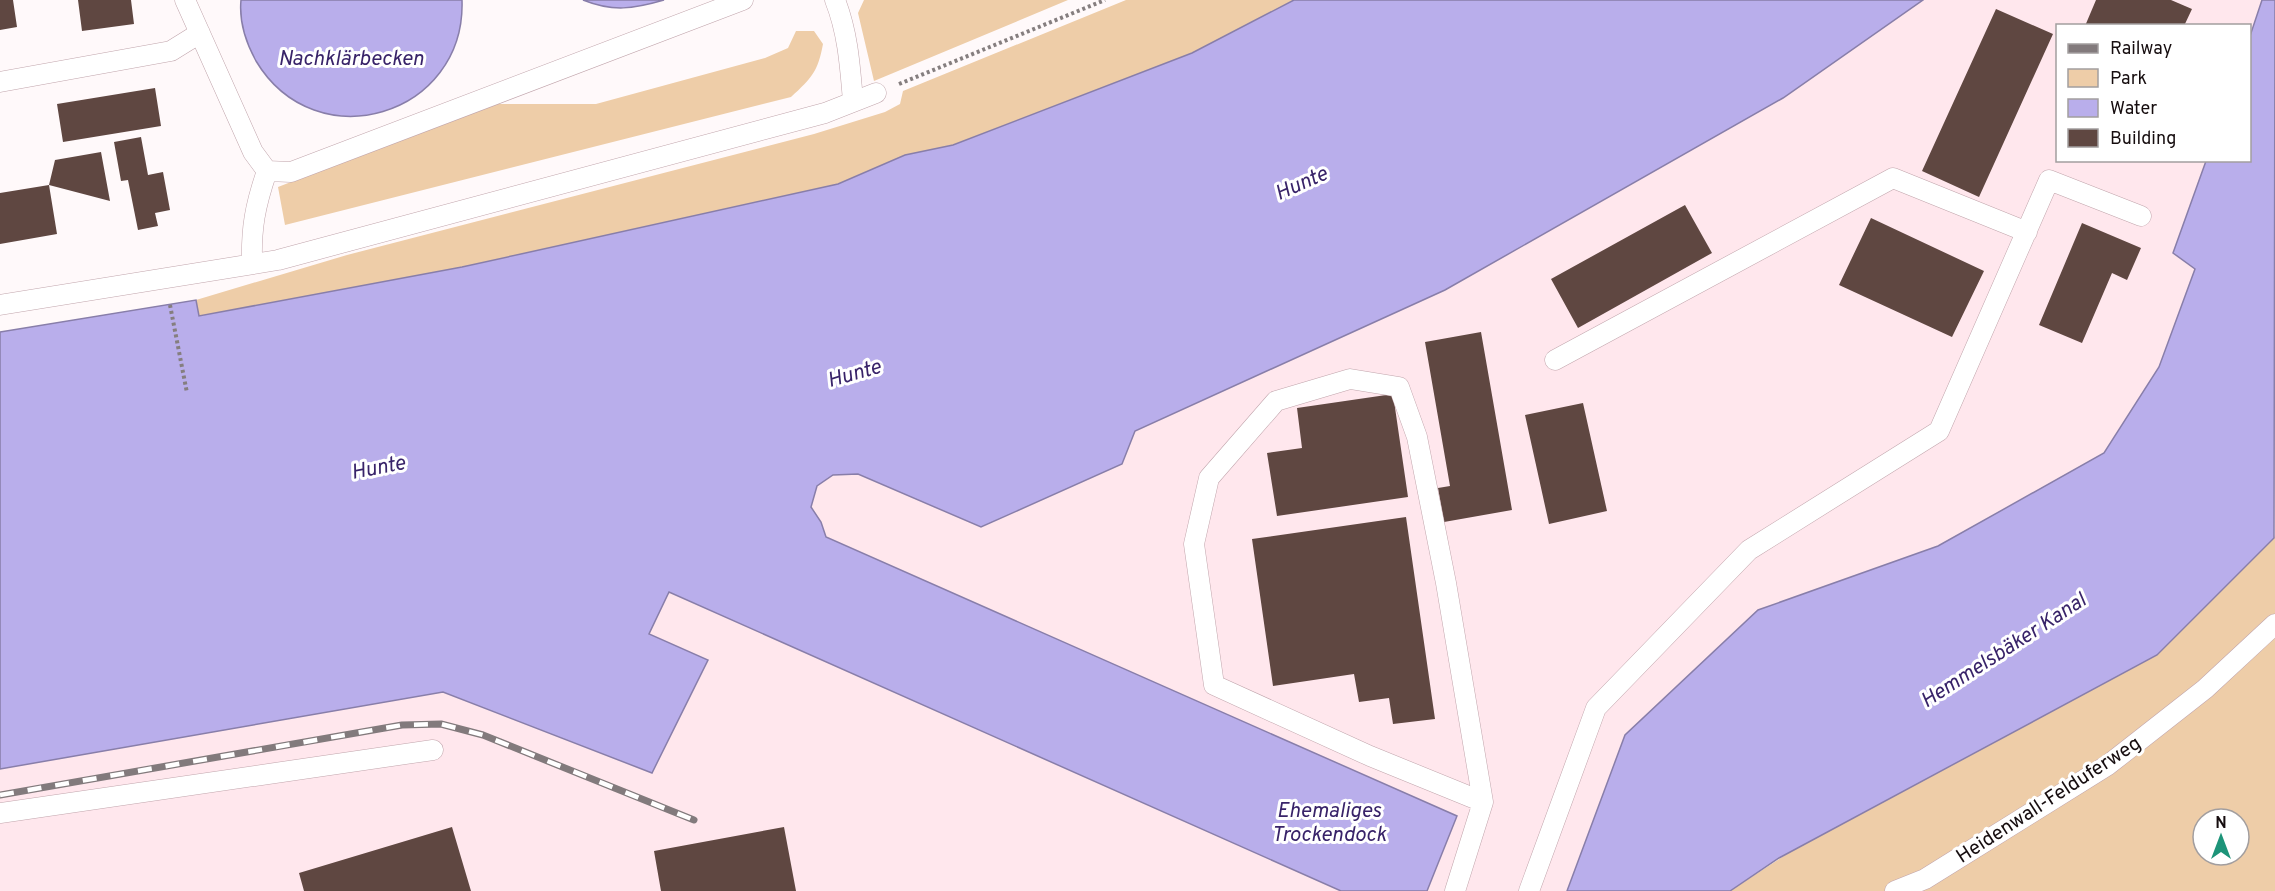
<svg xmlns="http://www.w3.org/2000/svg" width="2275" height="891" viewBox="0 0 2275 891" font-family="Overpass,sans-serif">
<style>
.built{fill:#ffe7ed}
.green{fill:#eecda8;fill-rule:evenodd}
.water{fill:#b9aeeb;stroke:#887ea9;stroke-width:1.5}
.building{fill:#5f4741}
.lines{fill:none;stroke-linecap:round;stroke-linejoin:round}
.service-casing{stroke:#c1a5ac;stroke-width:21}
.path{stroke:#857e7f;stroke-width:4;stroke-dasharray:3 3;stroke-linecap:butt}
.service{stroke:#fff;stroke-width:20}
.rail-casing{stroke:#827a7c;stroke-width:7}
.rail{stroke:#fff;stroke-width:4.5;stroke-dasharray:14;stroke-linecap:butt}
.labels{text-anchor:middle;stroke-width:6;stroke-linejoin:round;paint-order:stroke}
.street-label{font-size:20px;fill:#160d0f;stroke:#fff}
.water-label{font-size:21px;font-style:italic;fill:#382369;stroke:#fff}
</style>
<rect width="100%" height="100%" fill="#fff9fa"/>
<path class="built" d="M1923,0H2262L2250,36V26H2058V160L2206,161L2174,253L2195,269L2159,367L2104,453L1938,546L1758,610L1625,735L1567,891H0V769L443,692L652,773L649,634L669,591L821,522L810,507L817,486L833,475L858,474L982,527L1122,464L1135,431L1445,290L1783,98Z"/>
<path class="green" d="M864,0H1068L874,81L858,13Z
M1126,0H1294L1192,53L953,145L905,155L838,184L462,267L199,316L196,300L347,255L814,134L885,112L900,104L903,91Z
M796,31H814L823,44C818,71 812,78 791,97L285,225L278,187L492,104H596L765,58L788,48Z
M2275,535V891H1730L2274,538ZM2203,819H2239V855H2203Z"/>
<path class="water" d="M241,0H462C466,116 316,161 256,61C246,43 239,21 241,0Z
M583,0H664C633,9 613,12 583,0Z
M1294,0H1923L1783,98L1445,290L1135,431L1122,464L981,527L858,474L833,475L817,486L811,507L821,522L826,537L1457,816L1427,891H1341L669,592L649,634L708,660L652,773L443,692L0,769V332L196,300L199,316L462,267L838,184L905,155L953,145L1192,53Z
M2262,0H2275L2274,538L2157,655L1779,858L1730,891H1567L1625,735L1758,610L1938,546L2104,453L2159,367L2195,269L2173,253L2206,161L2250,160V36Z"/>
<path class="building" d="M0,0H13L17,27L0,30Z
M78,0H131L134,24L82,31Z
M2096,0H2171L2192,9L2184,26H2085Z
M1996,9L2053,34L1979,197L1922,171Z
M155,88L161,126L63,142L57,104Z
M141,137L148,175L163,172L170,210L155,213L158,226L138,230L128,180L121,181L114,142Z
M101,152L110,201L49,185L55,160Z
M49,185L57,234L0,244V193Z
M1685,205L1712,253L1578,328L1551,279Z
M1871,218L1984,271L1952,337L1839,285Z
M2082,223L2141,248L2127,280L2112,273L2082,343L2039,325Z
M1481,332L1512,510L1444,522L1438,488L1450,486L1425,342Z
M1393,394L1408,497L1277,516L1267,453L1302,448L1297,408Z
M1583,403L1607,511L1549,524L1525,415Z
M1406,517L1435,719L1393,724L1389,698L1359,702L1354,674L1273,686L1252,539Z
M452,827L471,891H304L299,873Z
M784,827L796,891H661L654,851Z"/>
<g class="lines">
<defs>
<path id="service" d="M185,0L253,152L267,171L291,172L743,0
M835,0C848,33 850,66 853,101
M0,82L171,51L200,33
M252,264C251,228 255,206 267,171
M0,305L278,260L825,113L876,93
M1555,360L1893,178L2027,232
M0,813L433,750
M1455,891L1483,802L1446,583L1417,437L1399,387L1350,379L1276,401L1209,478L1194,544L1214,685L1370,756L1483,802
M1529,891L1596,708L1749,550L1939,431L2049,180L2141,216
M1895,891L1925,879L2108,765L2205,689L2275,624"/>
</defs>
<use href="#service" class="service-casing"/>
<path class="path" d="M899,84L1105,0
M170,305L187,393"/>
<use href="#service" class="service"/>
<defs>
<path id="rail" d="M0,795L402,725L441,724L483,735L694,820"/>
</defs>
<use href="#rail" class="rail-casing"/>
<use href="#rail" class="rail"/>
</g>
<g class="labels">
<g class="street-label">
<text transform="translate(2048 799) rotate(-33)" y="7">Heidenwall-Felduferweg</text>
</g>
<g class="water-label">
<text x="351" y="65">Nachklärbecken</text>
<text transform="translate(1301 183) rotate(-24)" y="7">Hunte</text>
<text transform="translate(854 373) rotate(-16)" y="7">Hunte</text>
<text transform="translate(378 467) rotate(-11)" y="7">Hunte</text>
<text transform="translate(2003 650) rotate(-33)" y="7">Hemmelsbäker Kanal</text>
<text x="1329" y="817">Ehemaliges<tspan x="1329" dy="24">Trockendock</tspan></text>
</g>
</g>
<rect x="2056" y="24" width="195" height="138" fill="#ffffff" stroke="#a29e9f" stroke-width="1.5"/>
<rect x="2068" y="44" width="30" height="9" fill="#827a7c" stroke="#a29e9f" stroke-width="1.5"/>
<text x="2110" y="54" font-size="18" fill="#160d0f">Railway</text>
<rect x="2068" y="69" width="30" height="18" fill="#eecda8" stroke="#a29e9f" stroke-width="1.5"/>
<text x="2110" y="84" font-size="18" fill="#160d0f">Park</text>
<rect x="2068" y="99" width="30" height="18" fill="#b9aeeb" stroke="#a29e9f" stroke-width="1.5"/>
<text x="2110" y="114" font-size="18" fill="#160d0f">Water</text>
<rect x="2068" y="129" width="30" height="18" fill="#5f4741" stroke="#a29e9f" stroke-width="1.5"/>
<text x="2110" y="144" font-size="18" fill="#160d0f">Building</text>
<g transform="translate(2221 837)"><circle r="28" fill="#ffffff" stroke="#a29e9f" stroke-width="1.5"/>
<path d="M0-4.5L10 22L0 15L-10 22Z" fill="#1d9479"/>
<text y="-9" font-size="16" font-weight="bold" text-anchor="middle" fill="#160d0f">N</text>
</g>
</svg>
